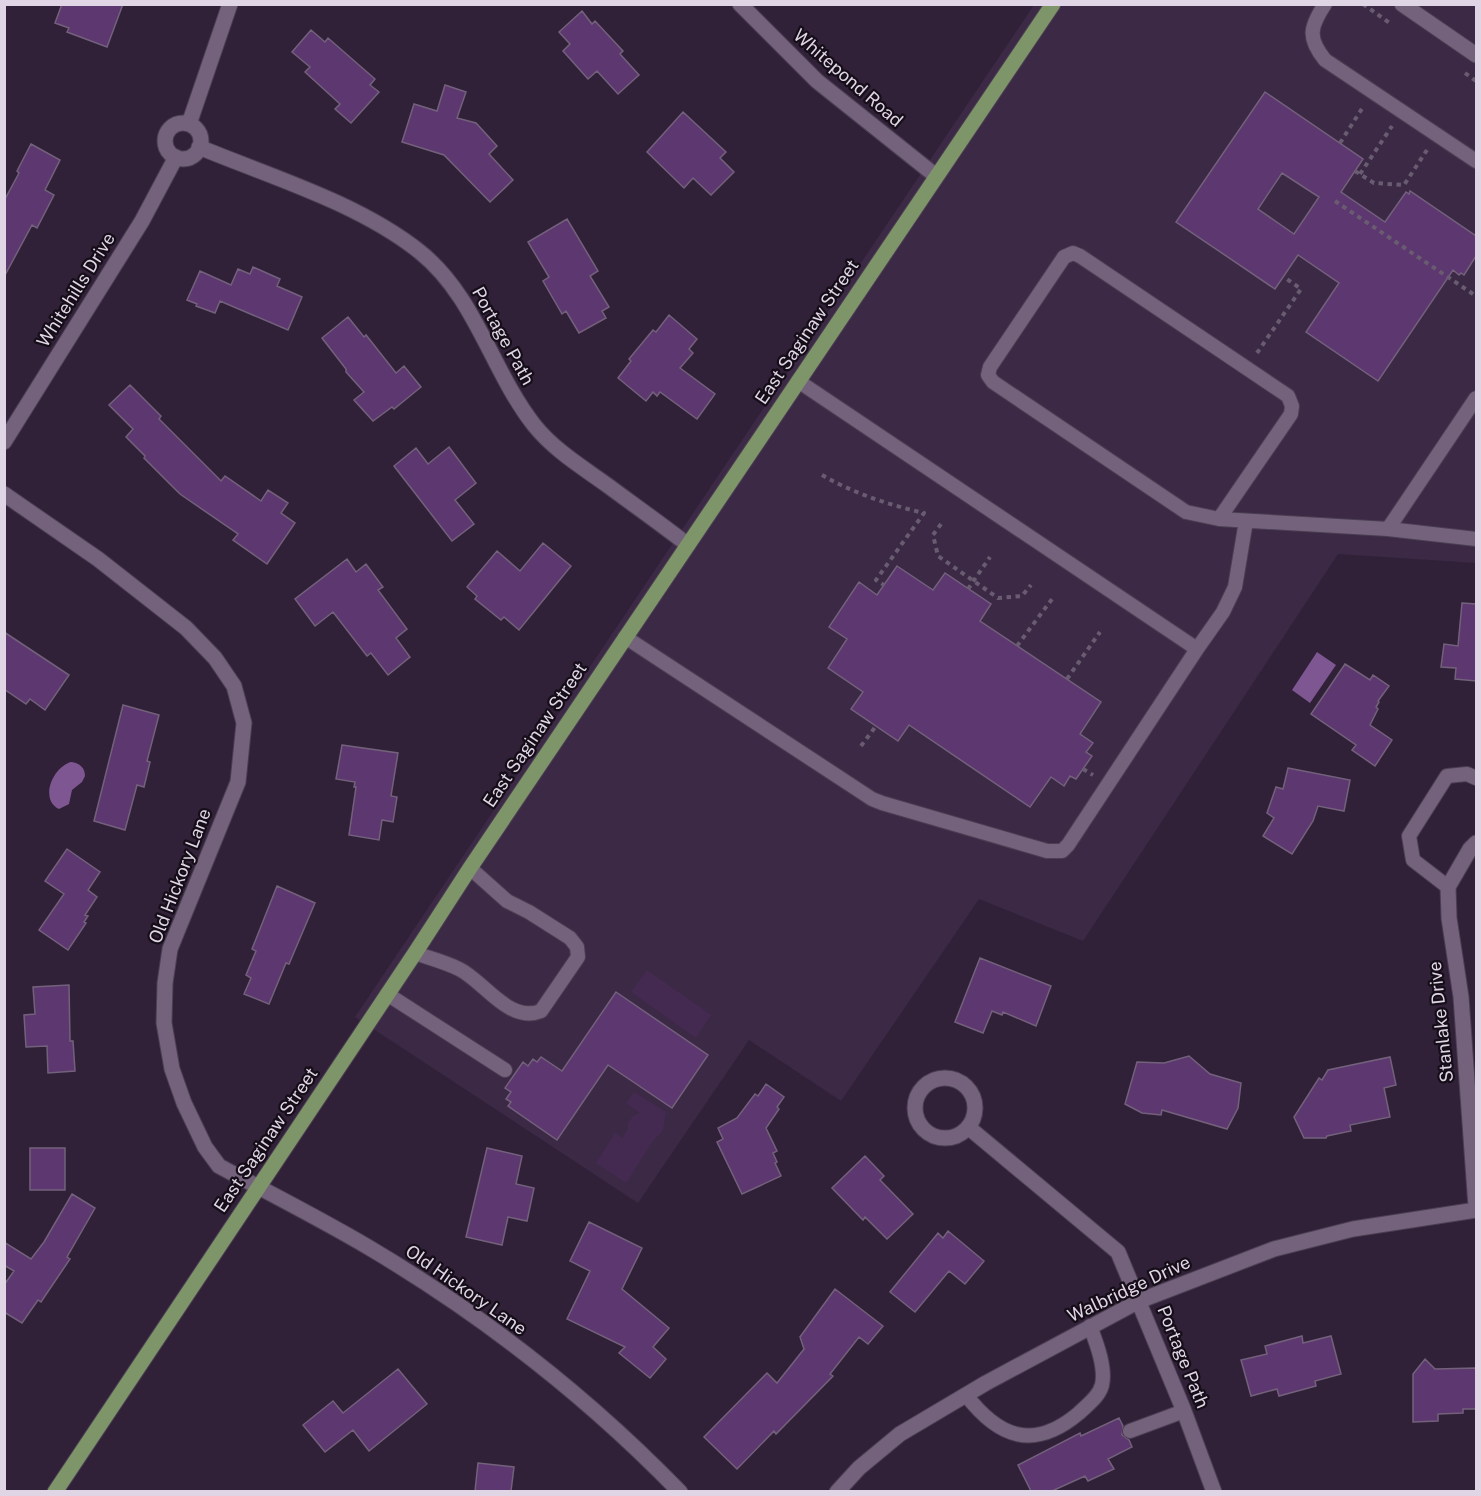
<svg xmlns="http://www.w3.org/2000/svg" width="1481" height="1496" viewBox="0 0 1481 1496" font-family="'Public Sans',sans-serif">
<style>
.built{fill:#3b2945}
.green{fill:#442a51}
.water{fill:#7e5792}
.building{fill:#5d376f;stroke:#73617c;stroke-width:1.5;fill-rule:evenodd}
.lines{fill:none;stroke-linecap:round;stroke-linejoin:round}
.lane-casing{stroke:#4c3e52;stroke-width:16}
.street-casing{stroke:#4c3e52;stroke-width:17}
.primary-casing{stroke:#4c3e52;stroke-width:17}
.path{stroke:#695c71;stroke-width:4;stroke-dasharray:4.5 4.5;stroke-linecap:butt}
.lane{stroke:#74627d;stroke-width:14}
.street{stroke:#74627d;stroke-width:15}
.primary{stroke:#7e9569;stroke-width:15}
.labels{text-anchor:middle;stroke-width:4.5;stroke-linejoin:round;paint-order:stroke}
.street-label{font-size:18px;fill:#dfd5e5;stroke:#150e18}
</style>
<rect width="100%" height="100%" fill="#302138"/>
<path class="built" d="M1034,5H1476V563L1338,554L1083,941L979,899L841,1101L749,1040L638,1203L355,1017Z"/>
<path class="green" d="M647,970L711,1015L696,1038L631,992Z
M634,1092L666,1112L663,1130L653,1141L626,1183L596,1163L615,1133L622,1138L628,1129L627,1125L633,1116L640,1113L626,1103Z"/>
<path class="water" d="M1317,652L1336,665L1310,703L1292,690Z
M71,762C80,763 85,768 85,776L82,782L72,790L69,804L59,809C39,799 53,767 71,762Z"/>
<path class="building" d="M62,4H123L107,47L67,32L69,28L55,23Z
M582,11L592,24L595,21L623,51L620,54L639,75L618,94L597,71L588,79L563,51L570,44L559,32Z
M311,30L325,42L328,38L375,79L370,85L379,92L351,123L335,109L340,104L305,72L310,67L292,52Z
M445,85L466,92L457,118L476,123L497,146L489,154L513,180L490,202L444,155L402,142L414,104L437,111Z
M1265,92L1363,159L1341,192L1385,222L1406,192L1409,194L1410,191L1476,236V256L1464,275L1461,273L1459,275L1453,270L1378,381L1306,332L1339,283L1298,255L1275,289L1176,222ZM1282,173L1319,197L1294,234L1258,209Z
M683,112L726,152L720,158L734,172L711,195L693,178L684,188L647,152Z
M31,144L60,160L45,190L54,195L37,228L32,225L4,277V201L19,173L17,171Z
M567,219L598,271L590,276L609,307L602,311L606,318L579,333L566,311L562,314L543,281L549,277L528,242Z
M253,267L280,279L277,286L302,297L288,330L220,301L215,313L196,306L197,304L187,300L200,271L231,285L238,269L250,274Z
M669,315L697,339L689,349L693,353L680,368L715,394L697,419L660,392L657,396L653,392L646,401L618,378L631,361L629,359L653,330L656,332Z
M348,317L364,337L366,335L396,373L404,366L421,387L394,409L392,407L373,421L354,400L364,392L346,372V369L322,338Z
M130,385L161,416L159,419L221,481L225,476L261,501L268,490L288,503L281,513L295,523L267,564L233,540L238,534L180,494L144,458L145,456L126,437L133,429L109,405Z
M449,447L476,483L455,500L474,524L452,541L394,466L416,448L428,464Z
M543,543L571,566L519,630L504,617L501,620L475,599L477,596L467,587L497,551L520,571Z
M347,559L356,572L366,564L383,587L378,590L407,629L396,638L410,657L388,675L371,653L367,656L333,612L315,626L295,599Z
M897,566L933,590L945,573L991,604L980,621L1101,702L1080,734L1093,743L1086,752L1092,756L1076,779L1070,776L1064,786L1051,777L1030,807L909,725L898,741L851,709L863,692L828,668L847,639L829,627L859,582L877,595Z
M1462,603L1476,604V681L1455,679L1456,668L1441,667L1444,644L1458,646Z
M4,632L69,675L45,710L30,699L26,704L4,689Z
M1345,664L1370,680L1373,675L1389,686L1378,701L1379,702L1376,707L1378,709L1370,725L1392,740L1375,766L1352,750L1356,745L1311,714Z
M123,705L159,715L147,761L150,762L144,787L137,785L125,830L94,821Z
M342,745L398,753L391,796L397,797L393,822L382,820L379,840L349,835L356,787H354L355,782L336,779Z
M1288,768L1350,780L1344,811L1318,806L1313,821L1292,854L1263,836L1274,818L1267,813L1276,787L1283,789Z
M67,849L100,872L88,890L97,897L85,915L88,916L84,922L86,923L68,950L39,930L64,894L45,881Z
M277,886L315,903L289,964L286,963L269,1004L244,994L251,978L246,975L256,951L252,949Z
M980,958L1051,986L1036,1026L1003,1012L1002,1015L992,1011L983,1033L955,1022Z
M69,985L70,1041H73L75,1071L48,1073L47,1046L26,1047L24,1015L35,1014L33,987Z
M616,992L708,1055L672,1108L608,1065L557,1140L508,1106L511,1102L506,1099L511,1092L505,1088L523,1062L528,1066L533,1059L537,1062L541,1057L562,1071Z
M1189,1056L1210,1074L1241,1083L1238,1108L1227,1129L1162,1110L1161,1115L1142,1113L1125,1104L1137,1062L1164,1063Z
M1390,1057L1396,1085L1384,1088L1390,1117L1350,1125L1351,1131L1327,1136L1326,1138H1304L1294,1117L1319,1078L1322,1080L1328,1070Z
M766,1084L784,1097L777,1107L779,1109L766,1128L777,1151L773,1153L777,1162L775,1163L781,1176L742,1194L717,1142L723,1139L718,1128L737,1118L755,1094L758,1096Z
M30,1148H65V1190H30Z
M487,1148L522,1156L516,1184L534,1188L527,1221L508,1217L502,1245L466,1237Z
M865,1156L884,1176L880,1180L913,1214L887,1239L865,1217L863,1220L832,1188Z
M72,1194L95,1208L67,1257L70,1259L41,1302L38,1300L22,1323L4,1312V1285L14,1271L4,1265V1242L31,1259L44,1242Z
M589,1222L642,1248L622,1289L669,1328L653,1347L666,1359L650,1378L619,1353L625,1347L567,1319L590,1271L570,1261Z
M948,1231L984,1261L965,1284L949,1271L915,1312L890,1292L938,1233L943,1238Z
M835,1289L883,1326L868,1344L859,1337L830,1374L833,1376L776,1434L774,1431L737,1469L704,1437L767,1373L777,1383L804,1349L800,1337Z
M1302,1336L1303,1343L1331,1336L1341,1374L1315,1381L1316,1386L1279,1396L1277,1389L1251,1396L1241,1360L1267,1354L1265,1346Z
M1425,1359L1435,1369L1476,1368V1409H1463V1413L1438,1414V1421L1413,1422V1374Z
M398,1369L427,1404L369,1451L353,1430L325,1452L303,1425L333,1401L343,1413Z
M1119,1418L1123,1426L1122,1435L1129,1440L1132,1447L1108,1459L1114,1469L1088,1481L1085,1476L1052,1491H1031L1018,1465L1080,1433L1081,1436Z
M478,1463L514,1467L511,1491H475Z"/>
<g class="lines">
<defs>
<path id="lane" d="M1325,4C1310,27 1307,38 1325,60L1476,161
M1219,519L1291,414L1292,406L1288,396L1080,256L1073,253L1064,257L990,367L988,375L993,382L1186,512L1219,519L1388,529L1476,539
M1388,529L1476,398
M625,637L872,799L882,803L1047,851H1062L1068,845L1197,649L798,381
M1197,649L1223,612L1235,587L1246,521
M1448,887L1413,860L1409,836L1447,776L1467,774L1476,778
M415,953C429,958 445,962 459,969C484,981 509,1024 541,1011L578,957L577,947L570,938L529,912L507,901L470,868
M387,994L505,1070
M966,1395C999,1438 1034,1451 1079,1413C1087,1405 1099,1397 1102,1385C1106,1367 1096,1342 1090,1326
M1130,1431L1184,1411"/>
<path id="street" d="M740,4L817,81L936,176
M1402,4L1476,55
M165 141a18 18 0 1 1 36 0a18 18 0 1 1-36 0Z
M189,124L230,4
M199,147C271,177 359,203 420,252C476,297 491,370 534,425C554,450 582,467 607,485C634,505 661,524 688,545
M4,442L142,221L176,157
M4,494L98,559L186,628L215,658L234,686L244,723L238,782L170,949L165,983L164,1023L172,1069L184,1103L205,1147L219,1166C269,1193 319,1218 368,1247C481,1314 588,1397 680,1492
M1476,843L1470,849L1448,887L1449,918L1461,997L1476,1207
M915 1108a30 30 0 1 1 60 0a30 30 0 1 1-60 0Z
M968,1127L1118,1252L1184,1411L1214,1492
M837,1492L859,1468L900,1434L986,1383L1139,1301L1274,1249L1353,1229L1476,1210"/>
<path id="primary" d="M55,1492L415,953L470,868L1053,4"/>
</defs>
<use href="#lane" class="lane-casing"/>
<use href="#street" class="street-casing"/>
<use href="#primary" class="primary-casing"/>
<path class="path" d="M1363,4L1391,24
M1465,73L1476,81
M1340,143L1363,107
M1355,171L1374,183L1404,185L1427,150
M1360,174L1392,126
M1335,201L1476,296
M1257,353L1301,289L1284,277
M822,475C853,493 889,505 924,513L876,580L884,585
M941,524L933,535L938,556L998,598L1022,596L1031,585
M968,589L990,557
M1017,646L1052,599
M1067,679L1100,632
M861,746L876,726
M1083,769L1093,775"/>
<use href="#lane" class="lane"/>
<use href="#street" class="street"/>
<use href="#primary" class="primary"/>
</g>
<g class="labels">
<g class="street-label">
<text transform="translate(848 78) rotate(41)" y="6">Whitepond Road</text>
<text transform="translate(76 290) rotate(-58)" y="6">Whitehills Drive</text>
<text transform="translate(807 332) rotate(-56)" y="6">East Saginaw Street</text>
<text transform="translate(503 336) rotate(61)" y="6">Portage Path</text>
<text transform="translate(535 735) rotate(-56)" y="6">East Saginaw Street</text>
<text transform="translate(180 876) rotate(-69)" y="6">Old Hickory Lane</text>
<text transform="translate(1441 1022) rotate(-96)" y="6">Stanlake Drive</text>
<text transform="translate(266 1140) rotate(-56)" y="6">East Saginaw Street</text>
<text transform="translate(1129 1289) rotate(-25)" y="6">Walbridge Drive</text>
<text transform="translate(466 1290) rotate(35)" y="6">Old Hickory Lane</text>
<text transform="translate(1183 1357) rotate(68)" y="6">Portage Path</text>
</g>
</g>
<rect width="1481" height="1496" fill="none" stroke="#dfd5e5" stroke-width="12"/>
</svg>
